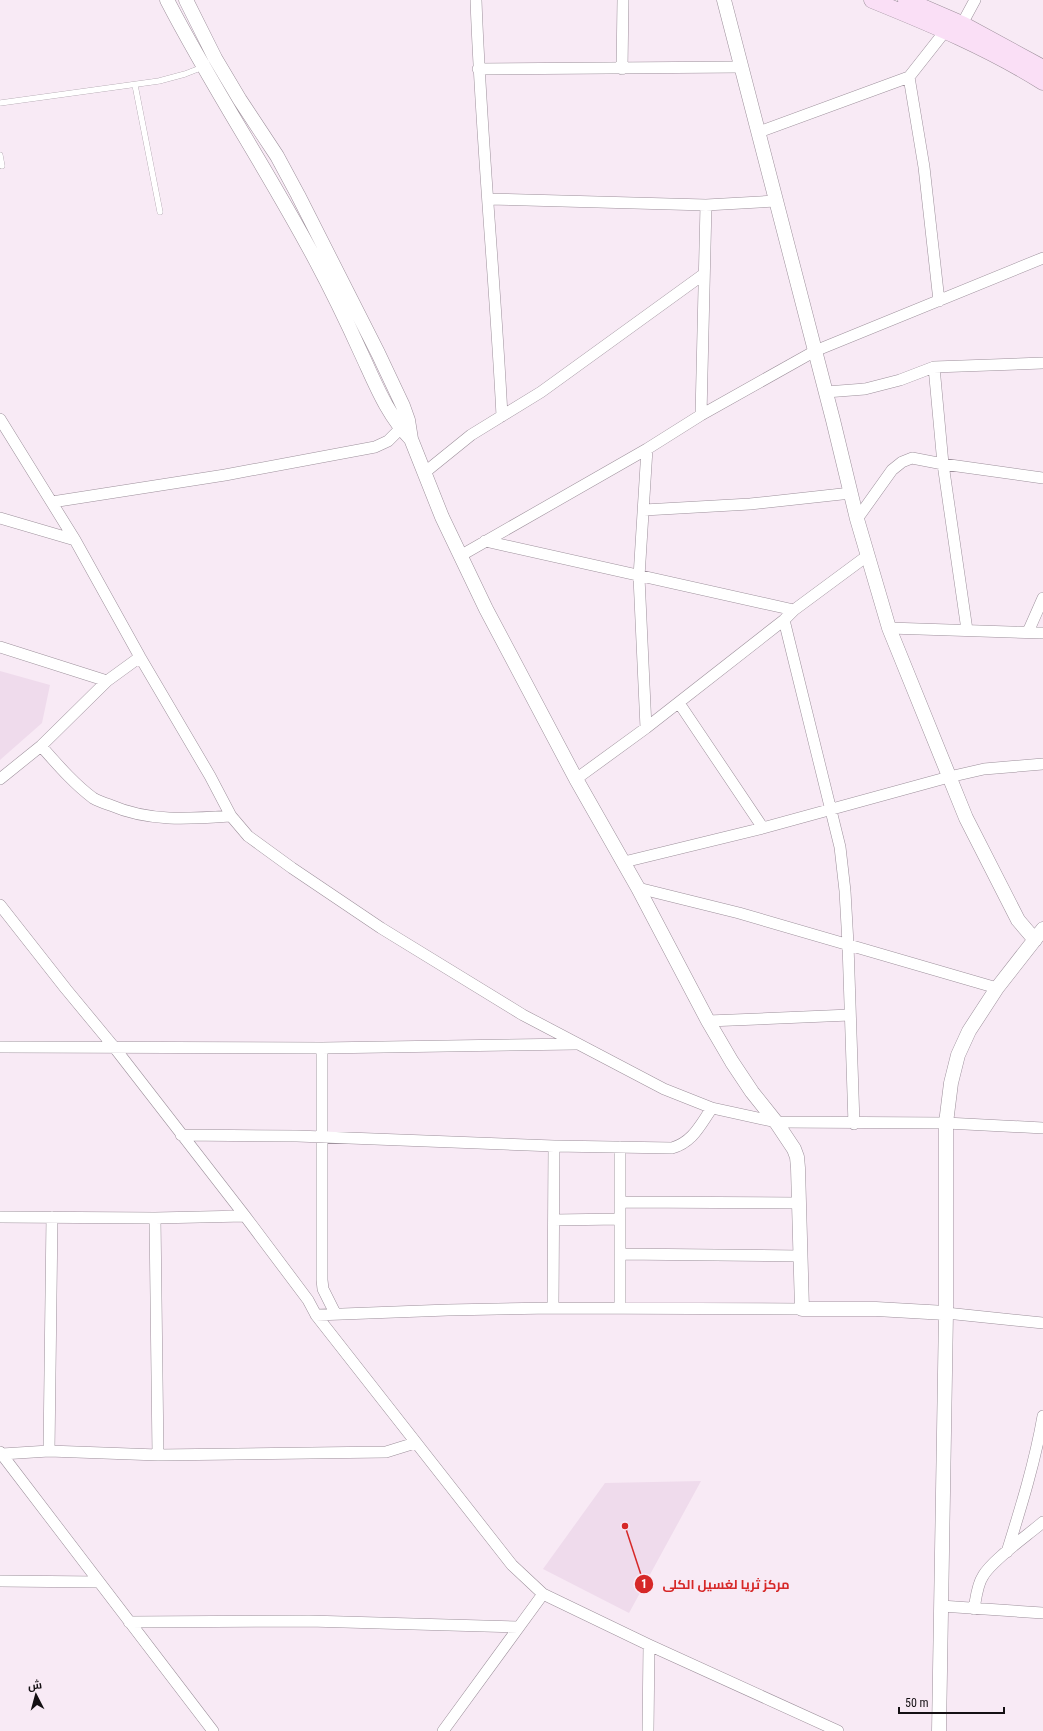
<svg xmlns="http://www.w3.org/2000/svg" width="1043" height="1731" viewBox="0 0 1043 1731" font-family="'Roboto Condensed',Cairo,sans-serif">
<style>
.built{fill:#efdbec}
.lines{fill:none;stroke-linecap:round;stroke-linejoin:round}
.service-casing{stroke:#9d909b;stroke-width:6}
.minor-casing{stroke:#9d909b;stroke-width:12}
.tertiary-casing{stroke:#9d909b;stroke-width:15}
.secondary-casing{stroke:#9d909b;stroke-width:17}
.service{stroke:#fff;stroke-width:5.5}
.minor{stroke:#fff;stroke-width:11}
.tertiary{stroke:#fff;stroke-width:14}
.secondary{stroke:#fadff6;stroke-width:16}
.leader{fill:none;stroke:#d62828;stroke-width:1.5}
.callout-dot{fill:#d62828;stroke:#f8eaf5;stroke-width:1.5}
.mark-label{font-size:12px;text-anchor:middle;font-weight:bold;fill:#fff}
.callout-label{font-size:13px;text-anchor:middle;font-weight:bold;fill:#d62828;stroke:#f8eaf5;stroke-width:3.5;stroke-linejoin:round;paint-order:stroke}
</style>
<rect width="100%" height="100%" fill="#f8eaf5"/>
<path class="built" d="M0,671L50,685L42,723L0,760Z
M701,1481L629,1613L543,1569L605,1483Z"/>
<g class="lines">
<defs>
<path id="service" d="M135,85L160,212
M0,103L159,81L185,74L203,67
M0,155L2,166"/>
<path id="minor" d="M476,0C481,139 495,277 502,416
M962,24L975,0
M478,69L742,67
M622,69L623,0
M909,77L924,167L939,301
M759,132L909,77L946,30
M488,199L706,205L776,201
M934,367L943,464L967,630
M826,392L865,389L900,380L934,367L1043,363
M701,415L706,205
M0,419L75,540L140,657L210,776L231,816L248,836L292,868L381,928L523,1015L664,1089L712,1108L776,1122L946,1123L1043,1128
M424,473L471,435L541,392L704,274
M52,502L225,475L375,447L388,441L406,423
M644,510L750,504L851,493
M0,518L75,540
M857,519L892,470L902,462L912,458L943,464L1043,478
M485,541L794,610
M460,556L647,449L701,415L815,351L1043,258
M784,620L840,847L845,891L848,944L854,1124
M889,628L1043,633
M1028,632L1043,598
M0,647L107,681
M679,703L763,828
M646,728L639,577L647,449
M41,746C57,764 73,783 93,798C98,801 104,803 110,805C149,822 189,819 231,816
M0,779L41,746L107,681L140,657
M576,779L646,728L784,620L794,610L867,556
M624,862L763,828L949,777L984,769L1043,764
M638,888L739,913L997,988
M0,905L66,989L114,1047L245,1216L308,1300L316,1315L512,1565L543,1594L649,1645L838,1731
M708,1021L850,1015
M0,1047L322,1048L576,1044
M322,1048V1280L323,1289L335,1313
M181,1135L297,1136L554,1146L672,1148C693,1142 700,1125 712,1108
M620,1147V1307
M620,1202L799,1203
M0,1217L155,1218L245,1216
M155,1218L158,1455
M554,1220L620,1219
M620,1254L800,1256
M553,1308L554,1146
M946,1313L1043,1323
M316,1315L448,1310L553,1308L802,1309
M49,1451L52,1217
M0,1452L213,1731
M2,1454L49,1451L158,1455L386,1452L415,1443
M1007,1552C1021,1507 1035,1462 1043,1416
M0,1581L98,1582
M941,1606L1043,1613
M974,1609C976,1598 977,1585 983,1576C992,1560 1028,1535 1043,1522
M129,1622L309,1621L518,1627
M443,1731L543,1594
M648,1731L649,1645"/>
<path id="tertiary" d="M167,0C213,89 269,172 316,261C332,291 347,322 361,353C375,383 387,415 411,439
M186,0L215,58L240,100L277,156L298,195L378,353L403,406L408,420L411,439L442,517L486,609L576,779L638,888L708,1021L732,1062L752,1092L776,1122L794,1149L797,1157L798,1168L802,1309H876L946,1313
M724,0L833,420L857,519L889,628L966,818L1018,920L1035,940
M939,1731L946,1313V1123L951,1083L958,1055L969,1031L997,988L1043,929"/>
<path id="secondary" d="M872,0C931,24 989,48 1043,82
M906,0L962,24L1043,68"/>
</defs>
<use href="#service" class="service-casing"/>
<use href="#minor" class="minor-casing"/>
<use href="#tertiary" class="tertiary-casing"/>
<use href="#secondary" class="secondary-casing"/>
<use href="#service" class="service"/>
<use href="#minor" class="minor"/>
<use href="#tertiary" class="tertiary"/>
<use href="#secondary" class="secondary"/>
</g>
<path class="leader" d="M625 1526L644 1584"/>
<g class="callout-dot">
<circle cx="625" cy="1526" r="4"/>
<circle cx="644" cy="1584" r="10"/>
</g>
<g class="mark-label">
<text x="644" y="1588">1</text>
</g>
<g class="callout-label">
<text x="726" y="1589">مركز ثريا لغسيل الكلى</text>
</g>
<g transform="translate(36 1695) rotate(354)" stroke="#f8eaf5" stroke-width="3" paint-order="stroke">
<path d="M0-3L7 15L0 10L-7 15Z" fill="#141013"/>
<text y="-6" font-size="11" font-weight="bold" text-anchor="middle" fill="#141013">ش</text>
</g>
<path d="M899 1707v6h105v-6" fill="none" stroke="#141013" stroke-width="2"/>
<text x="905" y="1707" font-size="12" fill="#141013" stroke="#f8eaf5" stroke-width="3" paint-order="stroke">50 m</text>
</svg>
